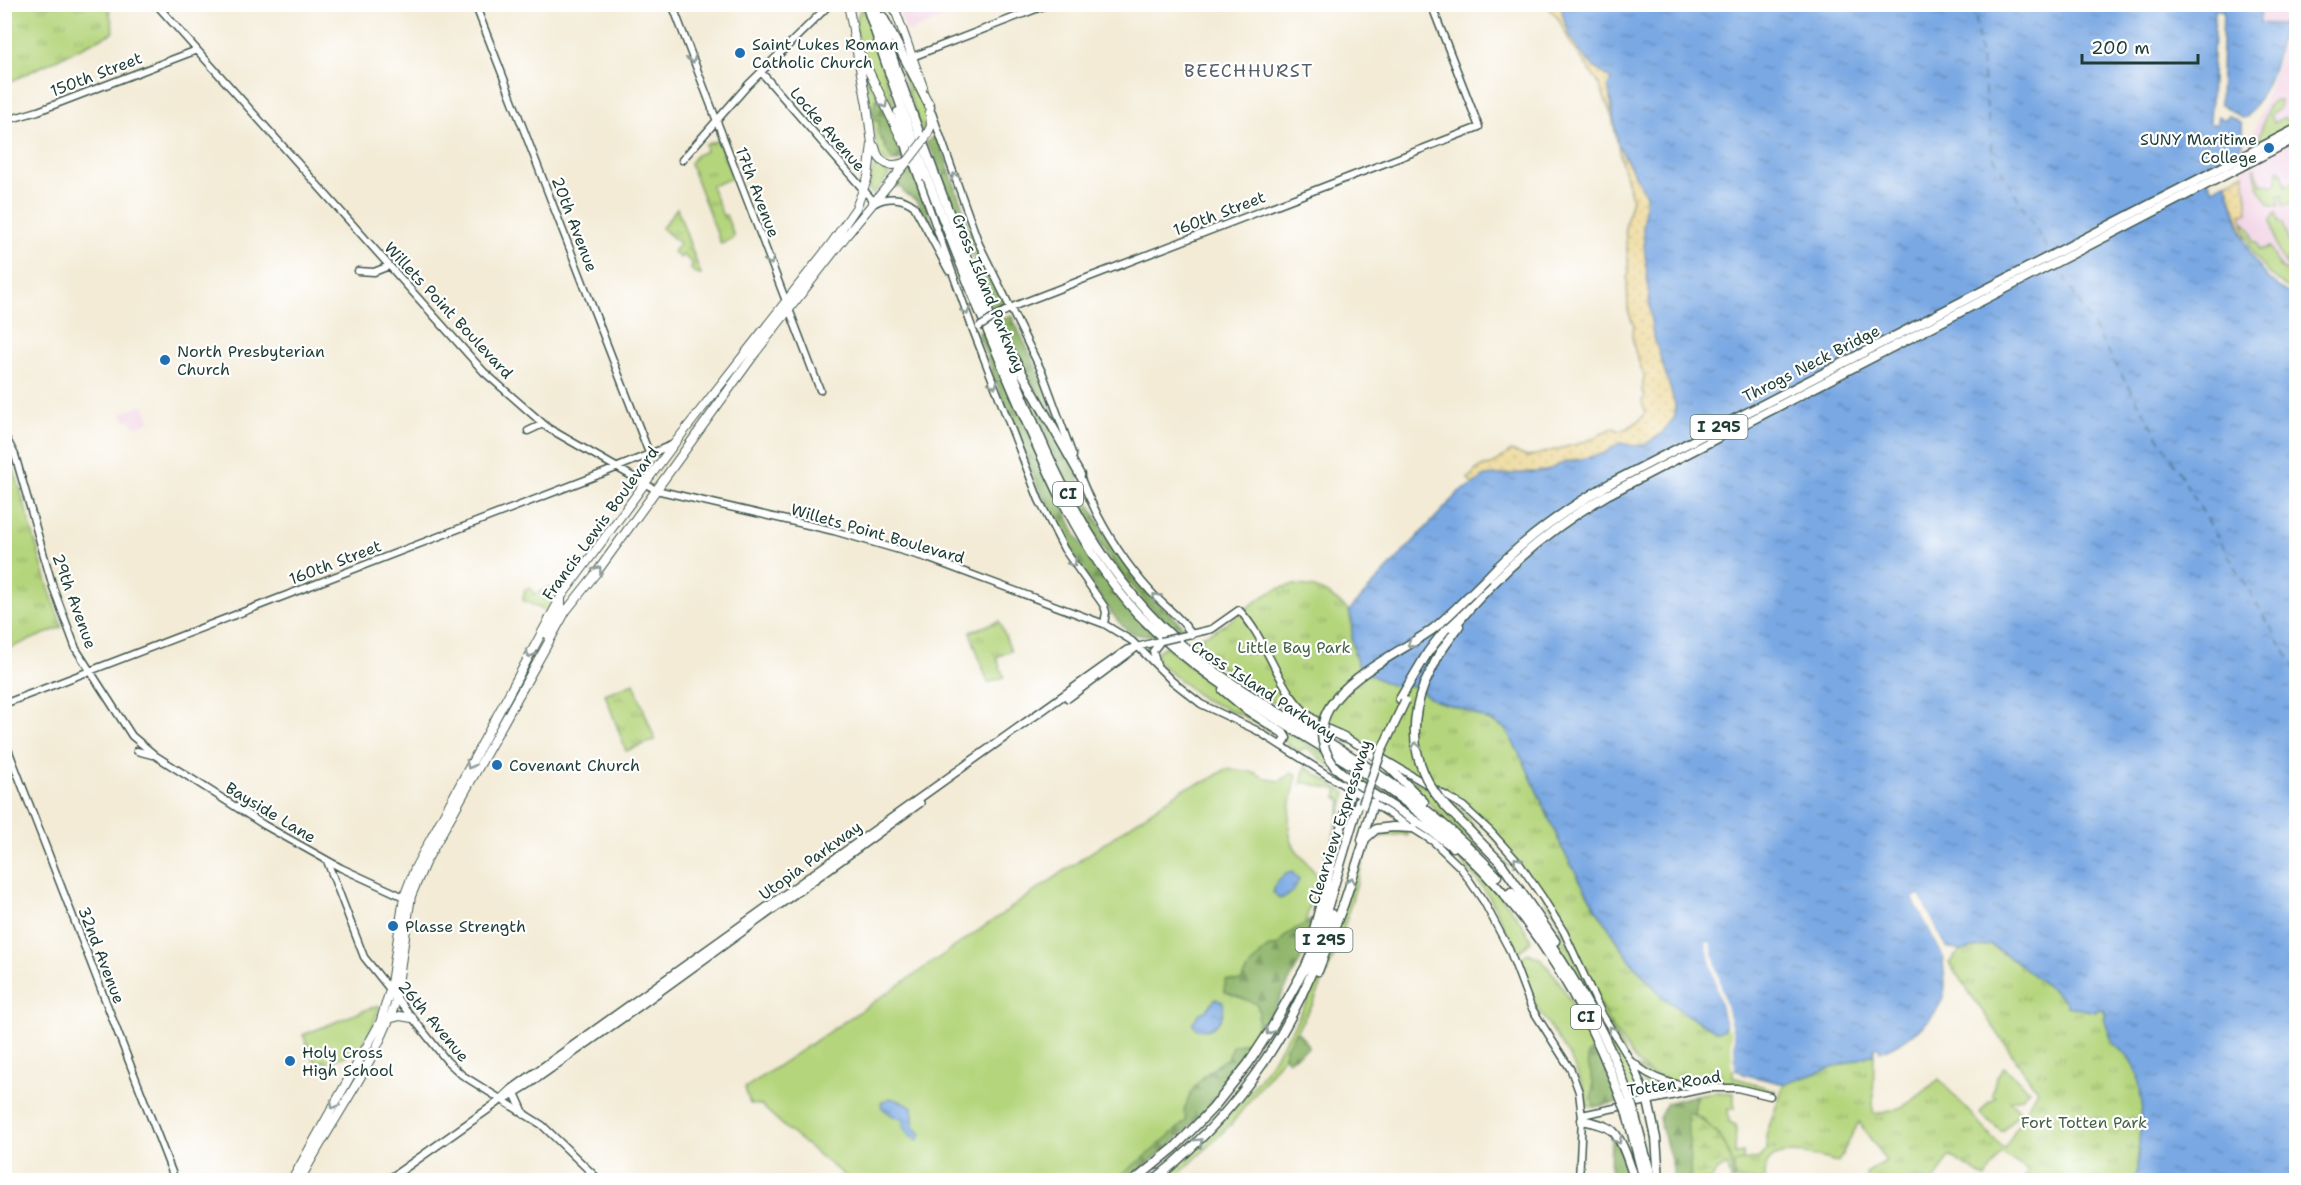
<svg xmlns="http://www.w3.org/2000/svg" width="2301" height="1185" viewBox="0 0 2301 1185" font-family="'Shantell Sans',sans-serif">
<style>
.built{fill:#f1d0e3}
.green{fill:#b5d57d;stroke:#6a8958;stroke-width:1.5}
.forest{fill:url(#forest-firs);stroke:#587a50;stroke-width:1.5}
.wetland{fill:url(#wetland-marsh);stroke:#6a8958;stroke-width:1.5}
.sand{fill:url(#sand-dots);stroke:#868c69;stroke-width:1.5}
.park{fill:url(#park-tufts);stroke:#6a8958;stroke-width:1.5}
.water{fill:url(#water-ripples);stroke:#4c728c;stroke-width:1.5}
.pier{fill:#f3ebd6}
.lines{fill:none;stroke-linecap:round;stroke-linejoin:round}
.ferry{stroke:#3e6271;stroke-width:1.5;stroke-dasharray:8 6;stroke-linecap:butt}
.tertiary-casing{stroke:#3f574c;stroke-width:9}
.secondary-casing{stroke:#3f574c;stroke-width:10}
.primary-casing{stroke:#3f574c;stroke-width:10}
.motorway-casing{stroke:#3f574c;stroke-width:11}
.tertiary{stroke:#fff;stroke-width:6}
.secondary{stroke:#fff;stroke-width:7}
.primary{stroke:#fff;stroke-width:8}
.motorway{stroke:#fff;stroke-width:8}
.tertiary-bridge-casing{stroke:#3f574c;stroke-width:9;stroke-linecap:butt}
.primary-bridge-casing{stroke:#3f574c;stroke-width:10;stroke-linecap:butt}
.motorway-bridge-casing{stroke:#3f574c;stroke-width:11;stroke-linecap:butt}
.tertiary-bridge{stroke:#fff;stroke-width:6}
.primary-bridge{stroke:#fff;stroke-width:8}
.motorway-bridge{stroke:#fff;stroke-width:8}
.oneway{stroke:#8f9e9a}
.poi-dot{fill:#1f6fb2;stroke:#fff;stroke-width:2}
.labels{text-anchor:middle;stroke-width:4.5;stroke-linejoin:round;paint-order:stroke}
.shield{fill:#fff;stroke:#627771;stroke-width:1.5}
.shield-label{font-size:15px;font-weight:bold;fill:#1f3d34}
.poi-label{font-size:16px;fill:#1f3d34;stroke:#fff;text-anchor:start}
.street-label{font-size:16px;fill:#1f3d34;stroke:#fff}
.park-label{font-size:16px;fill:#446346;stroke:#fff}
.neighbourhood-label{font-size:18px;letter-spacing:1.5px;fill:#575f6a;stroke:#fff}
</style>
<defs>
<pattern id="forest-firs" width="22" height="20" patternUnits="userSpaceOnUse" patternTransform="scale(1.5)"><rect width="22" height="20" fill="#90b66c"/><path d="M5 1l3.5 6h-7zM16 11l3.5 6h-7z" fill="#75955a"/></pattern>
<pattern id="wetland-marsh" width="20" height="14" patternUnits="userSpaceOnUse" patternTransform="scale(1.5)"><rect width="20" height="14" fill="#b5d57d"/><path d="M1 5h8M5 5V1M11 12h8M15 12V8" fill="none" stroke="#93ae67"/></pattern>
<pattern id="sand-dots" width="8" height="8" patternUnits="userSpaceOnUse" patternTransform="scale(1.5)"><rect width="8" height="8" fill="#eeda9e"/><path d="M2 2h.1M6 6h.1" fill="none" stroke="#ccbc89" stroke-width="1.8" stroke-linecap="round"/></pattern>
<pattern id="park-tufts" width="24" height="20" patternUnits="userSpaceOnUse" patternTransform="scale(1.5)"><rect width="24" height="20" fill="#b5d57d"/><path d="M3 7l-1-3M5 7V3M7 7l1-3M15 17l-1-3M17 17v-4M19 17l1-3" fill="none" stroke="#93ae67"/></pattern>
<pattern id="water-ripples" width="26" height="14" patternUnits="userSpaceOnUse" patternTransform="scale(1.5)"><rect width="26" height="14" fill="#79a8e3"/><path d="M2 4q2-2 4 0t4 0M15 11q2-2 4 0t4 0" fill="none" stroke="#638ab9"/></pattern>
</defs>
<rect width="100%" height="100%" fill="#fff"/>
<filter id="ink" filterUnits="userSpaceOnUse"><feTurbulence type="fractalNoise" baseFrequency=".0167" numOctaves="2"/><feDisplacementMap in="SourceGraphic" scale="12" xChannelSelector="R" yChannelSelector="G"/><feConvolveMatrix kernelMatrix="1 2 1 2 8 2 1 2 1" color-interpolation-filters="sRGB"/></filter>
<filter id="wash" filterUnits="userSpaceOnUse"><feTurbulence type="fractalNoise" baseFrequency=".008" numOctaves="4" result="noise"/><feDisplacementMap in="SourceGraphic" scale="24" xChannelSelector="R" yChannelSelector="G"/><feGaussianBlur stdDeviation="1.35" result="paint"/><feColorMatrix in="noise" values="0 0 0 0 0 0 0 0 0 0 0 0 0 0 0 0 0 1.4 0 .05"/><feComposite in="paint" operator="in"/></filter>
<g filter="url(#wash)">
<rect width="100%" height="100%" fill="#f3ebd6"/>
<path class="built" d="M896,5H976L907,32Z
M2262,5H2296V293L2275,281L2255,257L2227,182L2244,173L2234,152L2250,143L2279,57L2283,24L2261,22Z
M144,405L150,421L135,427L131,420H125L122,413Z"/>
<path class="green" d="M862,5L894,103L899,130C884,98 860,63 856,27C855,20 860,11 862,5Z
M886,27C896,47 927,98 928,116C929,123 926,128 923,134Z
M867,75L886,113L902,160L888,163L878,153L865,76Z
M2275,101H2280L2279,109L2270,115L2274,123L2284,117L2285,120L2291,116L2290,112L2293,101H2296V107H2292V115L2296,116V135L2292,128L2256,146L2269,105Z
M2254,167L2262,185L2270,183L2272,186L2277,183L2278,169L2281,170L2286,186L2296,181V204L2283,205L2282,198L2284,195H2279V206L2270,205L2258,186Z
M2276,212L2279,222L2283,223L2292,255L2287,259V263L2291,264L2296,259V272C2276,263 2276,239 2271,220Z
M2244,222L2251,230L2253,242H2257L2259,250L2270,247L2280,268L2296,277V292C2268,279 2247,254 2244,222Z
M1013,362L1112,547L1153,598L1181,624L1178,630L1171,631C1146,606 1122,579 1103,550C1064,492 1040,425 1013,362Z
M552,587L556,596L547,612L523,600L525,589L531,588L534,594Z
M1166,646L1234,702L1281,735L1280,737L1244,716L1203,699L1158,662L1156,652Z
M1254,711L1390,794L1422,820L1332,768L1307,748L1298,751L1287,744V742Z
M1389,765L1461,809L1485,841L1508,866L1484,849L1487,856L1483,854Z
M1305,767L1346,793L1324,875L1326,852H1330L1342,800L1336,797L1338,790L1303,782L1301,784Z
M1226,769L1253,772L1267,779L1280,781L1292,773L1297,774C1293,796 1282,828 1295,848C1302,858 1312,868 1319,878L1289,973L1258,1035L1259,1038L1254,1042L1220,1088L1165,1150L1127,1180H850L789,1131L761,1105L750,1104L745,1088L911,977L1183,789L1207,781Z
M1399,830L1408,832L1407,836L1403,834L1370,838L1343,930L1331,963L1313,1004L1286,1048L1284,1056L1232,1123L1173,1180H1161C1229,1125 1284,1057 1319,975C1337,932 1350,886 1365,841L1377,831Z
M1455,853C1479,872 1520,913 1531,941L1519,952L1516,951L1489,896Z
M1549,926L1560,930L1632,1067L1643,1095L1641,1098L1633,1099L1590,1000Z
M1528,953L1540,958L1556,977L1588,1029L1619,1102L1593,1107L1587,1106L1586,1093L1570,1057L1536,1006L1519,959Z
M378,1005L379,1008L373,1025L360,1050L325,1064L324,1060L316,1064L303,1035Z
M2004,1067L2029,1090L2022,1097L2010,1101L2020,1111L2003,1131H2001L1980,1113L1988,1103L1996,1098L1992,1095L1996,1077Z
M1637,1068L1685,1088V1089L1651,1095L1647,1092Z
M1714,1092L1734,1093V1109H1728L1729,1122L1736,1125L1735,1154L1743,1153L1744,1180H1733V1176L1705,1120L1694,1114L1696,1095Z"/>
<path class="forest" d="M875,99H879L906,154L902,160L894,162C891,158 878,135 878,131C878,128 879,125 879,121H876L873,111Z
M937,134L975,243L1006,305L994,311L991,308L934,154L926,143Z
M910,163L939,241L936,242L920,210L921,207L916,200L904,193L901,187H892Z
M1011,315L1041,376L1064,439L997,323Z
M984,330L1077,537L1099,570L1156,636C1148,634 1139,637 1130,632C1118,624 1109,609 1101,597C1042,519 1013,424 978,333Z
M1041,409L1070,458L1096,519L1112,547L1153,598L1183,627L1176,631L1151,606L1119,569L1095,534L1075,492L1061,469L1038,415V410Z
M1312,919L1310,935L1301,959L1259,1038L1256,1034L1259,1012L1257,1004L1225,992L1224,989L1226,980L1241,981L1252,964L1267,948L1278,945L1286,935Z
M1295,1032L1299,1033L1309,1047L1288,1061L1284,1056L1286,1048Z
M1250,1041L1255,1043L1213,1102L1181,1135L1128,1180H1113L1145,1157L1186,1121L1184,1109C1188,1103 1188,1097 1192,1091C1198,1080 1217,1064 1228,1058L1232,1046Z
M1593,1049L1598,1050L1619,1102L1595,1107C1589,1098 1594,1093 1593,1083C1592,1074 1587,1065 1587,1054Z
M1696,1095L1694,1114L1688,1111L1691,1180H1673V1167L1659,1118L1667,1103Z
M1611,1132L1615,1136L1633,1180H1610Z"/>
<path class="wetland" d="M1687,1111C1717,1127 1733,1146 1733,1180H1731L1727,1165L1717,1171L1710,1180H1691Z"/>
<path class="sand" d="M1549,5H1561C1565,36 1584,63 1611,79L1610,98L1618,144L1646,195L1643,231L1649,293L1675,404V417L1660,435L1646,444L1634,446L1620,443L1603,454L1563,463L1546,471L1485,476L1473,485L1468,479L1476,470L1484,466L1492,465L1511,451L1528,457L1585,442L1615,427L1618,431C1630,429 1638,423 1645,413L1642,401L1645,395L1642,392L1644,376L1635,351L1632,336L1634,327L1628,310L1627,277L1629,274L1625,228L1632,198L1621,160L1612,117L1599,84L1569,40L1557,16L1549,9Z
M2244,173L2248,212L2241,215L2247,238L2244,236L2226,182Z"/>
<path class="park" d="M5,5H108L114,32L5,84Z
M718,140L732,178L711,186L723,216L726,215L734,236L732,239L721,244L690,163L696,155L706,151L705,145Z
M876,159L893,170L873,195L868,189Z
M677,208L701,275L696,274L690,268L693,264L683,255L680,258L673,252L679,243L662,228Z
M12,461L48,586L62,627L5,650L4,464Z
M1295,585C1318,585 1333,596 1349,611C1354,629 1349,653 1362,671L1416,687L1433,700L1463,709L1505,728L1524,762L1563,850L1595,907L1632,963L1663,997L1687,1015L1717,1031L1723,1030L1706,943L1734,1038L1733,1077L1776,1091L1773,1093L1732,1085L1687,1084L1669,1081L1651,1074L1637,1063L1608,1021L1570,939L1540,889L1460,801L1318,719C1296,721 1266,697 1246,686L1247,684L1185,643L1203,638L1201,636C1236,626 1258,588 1295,585Z
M999,621L1011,651L996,657L1004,677L988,683L970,632Z
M634,683L655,740L626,751L605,694Z
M1990,945L2010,956L2066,1001L2067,1006L2096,1012L2098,1009L2104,1010L2113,1044L2127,1055L2138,1074L2142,1104L2136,1180H2023L2028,1171L2001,1153L1986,1178L1950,1156L1935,1180H1868L1866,1173L1886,1161L1859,1122L1838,1162C1815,1156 1762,1138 1764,1180H1735L1734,1163L1759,1158L1767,1149L1766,1135L1784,1084L1874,1054L1873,1113C1901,1115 1919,1095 1939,1079L2004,1150L2037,1090L1949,963L1960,951Z"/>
<path class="water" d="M1561,5H2261L2260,23L2283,24C2277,61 2270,86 2247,117L2242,118L2220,103L2223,10H2215L2210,124H2217L2219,116L2225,120L2228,115L2242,123L2243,145L2202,168L2213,189L2226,182C2240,224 2249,281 2296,296V1180H2136L2142,1104L2138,1074L2127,1055L2113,1044L2104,1018L2106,1015L2104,1010L2098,1009L2096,1012L2067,1006L2066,1001C2041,981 2017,961 1990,945L1960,951L1946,947L1919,895L1913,898L1944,957C1942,967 1945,975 1945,985C1944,1017 1907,1041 1880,1052L1879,1047L1874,1048V1054L1784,1084L1743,1074L1735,1069L1734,1038L1707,943L1726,1026L1723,1030L1716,1031L1687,1015L1663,997L1632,963L1595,907L1563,850L1524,762L1505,728L1463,709L1433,700L1416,687L1405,685L1392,686L1362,671L1357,664L1352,642V620L1349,611L1460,491L1470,487L1485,476L1546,471L1563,463L1603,454L1620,443L1634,446L1646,444L1660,435L1675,417V404L1652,331L1643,231L1646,195L1618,144L1608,86L1611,79C1584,63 1565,36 1561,5Z
M1292,872L1299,880C1295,889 1290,898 1279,898L1273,892C1276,882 1282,874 1292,872Z
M1215,999L1223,1002C1226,1019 1214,1033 1197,1029L1192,1023L1200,1013L1206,1011Z
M890,1098L906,1103L912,1107L914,1127L921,1134L918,1140C906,1137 905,1128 901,1118H896L882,1108L881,1103Z"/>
<path class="pier" d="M1919,895L1946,947L1948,951L1943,949L1917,899L1947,956L1946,961L1913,898Z
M1710,942L1734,1038L1735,1069H1732L1731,1035L1729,1028L1727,1030L1706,943Z"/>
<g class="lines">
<path class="ferry" d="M1974,4L1993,156L2050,253
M2057,265L2296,670"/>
</g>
</g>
<g filter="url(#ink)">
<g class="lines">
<defs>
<path id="tertiary" d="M156,4L484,372L548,428L656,490L834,531L927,558L1104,624L1132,641L1172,681L1201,704L1256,730L1434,842L1461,868L1484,902L1509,949L1531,1007L1571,1070L1579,1092L1582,1118L1579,1180
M475,4L649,453
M672,4L820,390
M912,57L1049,4
M761,72L875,203C887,196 903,197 914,206L949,271
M932,113L979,244L1043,374L1073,456
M4,121L38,111L197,50
M682,160L748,85L830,4
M915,168L973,330L1039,500L1064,549L1104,606L1106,612L1104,624
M358,271L374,272L389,266
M998,315L1017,305L1079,281L1479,127L1431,4
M528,431L543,424
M4,434L15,455L53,587L76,649L132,736L156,756L264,825L341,868L404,897
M1079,474C1096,517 1119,557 1151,592C1164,606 1182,618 1192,635
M1178,637L1212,629L1239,610C1271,643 1278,698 1320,723
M1137,647L1159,641
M1157,665L1153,651L1161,641
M4,704L606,472L674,444
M1342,736L1364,748
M4,739L175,1180
M137,751L152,755
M1384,759L1463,806L1491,832L1519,863L1543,898L1564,932L1602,1014L1633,1065L1648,1101
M327,861L364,957L447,1061L462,1075L542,1125L599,1180
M1634,1063C1653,1081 1676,1085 1701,1088
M1582,1115L1708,1088H1737L1770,1096"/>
<path id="secondary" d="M1068,698L1134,649
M515,1094L524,1114
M506,1098L529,1084L630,1013L920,803
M388,1180L497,1103L512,1089L568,1049L1127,650L1137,647"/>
<path id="primary" d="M848,4L854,35
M893,4L923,87
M861,55L903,142
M925,139L931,126L929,104
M875,147C879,165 891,169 908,161
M548,635L561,608V599
M389,1019L400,1016L412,1018
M292,1180L380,1023L390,990L404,897L415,868L561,597L674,444L831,244L856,208L868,177L872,144L867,105L853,31
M300,1180C331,1121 373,1067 395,1004L411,896L425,863L566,611L597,572L756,352L846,236L908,161"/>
<path id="motorway" d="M866,4C907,129 954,252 1005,372C1041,456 1075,544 1137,613C1199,679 1281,720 1356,768C1486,850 1568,956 1622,1101
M874,4C911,114 951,221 995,328C1040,439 1083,557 1175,639C1230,689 1298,722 1360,762C1411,795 1456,831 1497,876
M883,17L930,107
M898,112L910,158L922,175
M1009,350L1080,475
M1482,583C1519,543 1564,510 1611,483L2296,129
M1453,628C1496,575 1547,530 1607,495L2296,138
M1424,685L1439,654L1459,626
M1223,690L1247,710L1283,733L1286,738L1282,745
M1400,699L1428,652L1464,605
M1290,713L1344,737
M1363,747L1389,767L1424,802
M1335,767L1348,778L1431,831L1453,847
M1453,814L1501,863L1555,941
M1362,840L1373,803
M1511,892C1563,954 1603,1024 1630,1099
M1312,937L1351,790
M1318,971L1344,903L1365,839L1376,829L1393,827L1412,828
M1648,1101L1656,1138L1659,1180
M1633,1109L1652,1180
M1626,1110L1644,1180
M1582,1120C1591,1122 1603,1124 1610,1129C1622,1136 1630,1167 1635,1180
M1135,1180L1174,1148L1213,1108L1248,1064L1271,1029L1305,968L1319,936L1359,801
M1154,1180C1242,1110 1301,1022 1332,914"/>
</defs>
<use href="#tertiary" class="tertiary-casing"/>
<use href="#secondary" class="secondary-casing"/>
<use href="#primary" class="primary-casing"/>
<use href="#motorway" class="motorway-casing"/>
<use href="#tertiary" class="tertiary"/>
<use href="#secondary" class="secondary"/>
<use href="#primary" class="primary"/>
<use href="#motorway" class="motorway"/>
<defs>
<path id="tertiary-bridge" d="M979,327L998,315
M1161,641L1178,637"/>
<path id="primary-bridge" d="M908,161L925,139"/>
<path id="motorway-bridge" d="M1424,685C1405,733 1416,778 1453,814
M1335,767C1285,700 1391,660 1433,629C1452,614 1469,595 1487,578
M1363,804L1381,752L1405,701
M1630,1099L1633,1109
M1622,1101L1626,1110"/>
</defs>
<use href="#tertiary-bridge" class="tertiary-bridge-casing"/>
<use href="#primary-bridge" class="primary-bridge-casing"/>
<use href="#motorway-bridge" class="motorway-bridge-casing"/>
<use href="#tertiary-bridge" class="tertiary-bridge"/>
<use href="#primary-bridge" class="primary-bridge"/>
<use href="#motorway-bridge" class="motorway-bridge"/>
</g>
<defs><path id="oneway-chevron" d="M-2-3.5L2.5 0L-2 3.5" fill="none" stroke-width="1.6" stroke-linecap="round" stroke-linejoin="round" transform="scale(1.5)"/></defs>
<g class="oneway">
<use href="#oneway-chevron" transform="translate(692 59) rotate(69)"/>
<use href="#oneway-chevron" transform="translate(884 104) rotate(62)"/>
<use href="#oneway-chevron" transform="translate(955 177) rotate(-110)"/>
<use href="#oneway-chevron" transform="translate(770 261) rotate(69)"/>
<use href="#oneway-chevron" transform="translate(966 311) rotate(70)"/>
<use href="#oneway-chevron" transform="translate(994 384) rotate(69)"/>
<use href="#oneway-chevron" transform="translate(1073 563) rotate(57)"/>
<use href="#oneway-chevron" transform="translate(598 570) rotate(-54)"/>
<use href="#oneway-chevron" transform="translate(1156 597) rotate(-134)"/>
<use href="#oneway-chevron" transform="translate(1411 644) rotate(147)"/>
<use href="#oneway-chevron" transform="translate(530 654) rotate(118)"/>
<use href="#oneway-chevron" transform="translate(1416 746) rotate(-98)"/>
<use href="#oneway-chevron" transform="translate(470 765) rotate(118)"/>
<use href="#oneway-chevron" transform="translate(1517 861) rotate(-129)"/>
<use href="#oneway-chevron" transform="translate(1351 881) rotate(-73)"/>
<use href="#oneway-chevron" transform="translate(1612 1030) rotate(-122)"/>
<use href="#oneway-chevron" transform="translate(1269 1031) rotate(121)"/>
<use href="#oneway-chevron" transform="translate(334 1105) rotate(120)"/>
<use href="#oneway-chevron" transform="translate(1618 1140) rotate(62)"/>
<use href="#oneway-chevron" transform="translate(1199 1142) rotate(-44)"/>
</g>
</g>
<g class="poi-dot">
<circle cx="740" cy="53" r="6"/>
<circle cx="2269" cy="148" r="6"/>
<circle cx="165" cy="360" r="6"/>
<circle cx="497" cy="765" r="6"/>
<circle cx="393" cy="926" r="6"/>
<circle cx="290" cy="1061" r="6"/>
</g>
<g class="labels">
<g class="shield">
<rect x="1690.5" y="415" width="57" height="24" rx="4.5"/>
<rect x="1053" y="482" width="30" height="24" rx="4.5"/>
<rect x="1295.5" y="928" width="57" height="24" rx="4.5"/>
<rect x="1571" y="1005" width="30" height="24" rx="4.5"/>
</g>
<g class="shield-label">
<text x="1719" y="432">I 295</text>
<text x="1068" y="499">CI</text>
<text x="1324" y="945">I 295</text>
<text x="1586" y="1022">CI</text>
</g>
<g class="poi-label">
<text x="752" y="50">Saint Lukes Roman<tspan x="752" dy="18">Catholic Church</tspan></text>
<text x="2257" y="145" text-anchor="end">SUNY Maritime<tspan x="2257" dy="18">College</tspan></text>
<text x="177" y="357">North Presbyterian<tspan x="177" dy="18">Church</tspan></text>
<text x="509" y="771">Covenant Church</text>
<text x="405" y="932">Plasse Strength</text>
<text x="302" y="1058">Holy Cross<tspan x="302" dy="18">High School</tspan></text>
</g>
<g class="street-label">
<text transform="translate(96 74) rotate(-21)" y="6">150th Street</text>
<text transform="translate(828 129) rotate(49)" y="6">Locke Avenue</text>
<text transform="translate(758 192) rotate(69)" y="6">17th Avenue</text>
<text transform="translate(1219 213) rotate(-21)" y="6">160th Street</text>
<text transform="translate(575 224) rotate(69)" y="6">20th Avenue</text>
<text transform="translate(989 293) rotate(68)" y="6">Cross Island Parkway</text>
<text transform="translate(449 310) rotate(47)" y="6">Willets Point Boulevard</text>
<text transform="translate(1811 363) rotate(-27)" y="6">Throgs Neck Bridge</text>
<text transform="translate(600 523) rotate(-54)" y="6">Francis Lewis Boulevard</text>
<text transform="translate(878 533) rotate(16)" y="6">Willets Point Boulevard</text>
<text transform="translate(335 562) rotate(-21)" y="6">160th Street</text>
<text transform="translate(75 601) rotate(70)" y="6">29th Avenue</text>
<text transform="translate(1264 690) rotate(33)" y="6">Cross Island Parkway</text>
<text transform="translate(271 812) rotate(31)" y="6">Bayside Lane</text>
<text transform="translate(1339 822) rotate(-72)" y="6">Clearview Expressway</text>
<text transform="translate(810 860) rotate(-36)" y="6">Utopia Parkway</text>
<text transform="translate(102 955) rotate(69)" y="6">32nd Avenue</text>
<text transform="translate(434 1021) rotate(50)" y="6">26th Avenue</text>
<text transform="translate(1674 1083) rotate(-9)" y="6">Totten Road</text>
</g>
<g class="park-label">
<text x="1294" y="653">Little Bay Park</text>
<text x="2084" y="1128">Fort Totten Park</text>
</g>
<g class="neighbourhood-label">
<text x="1249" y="77">BEECHHURST</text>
</g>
</g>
<rect width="2301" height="1185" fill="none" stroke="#fff" stroke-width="24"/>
<path d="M2082 54v9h116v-9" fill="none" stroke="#1f3d34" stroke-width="3"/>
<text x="2091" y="54" font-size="18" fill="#1f3d34" stroke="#ffffff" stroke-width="4.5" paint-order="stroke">200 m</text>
</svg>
